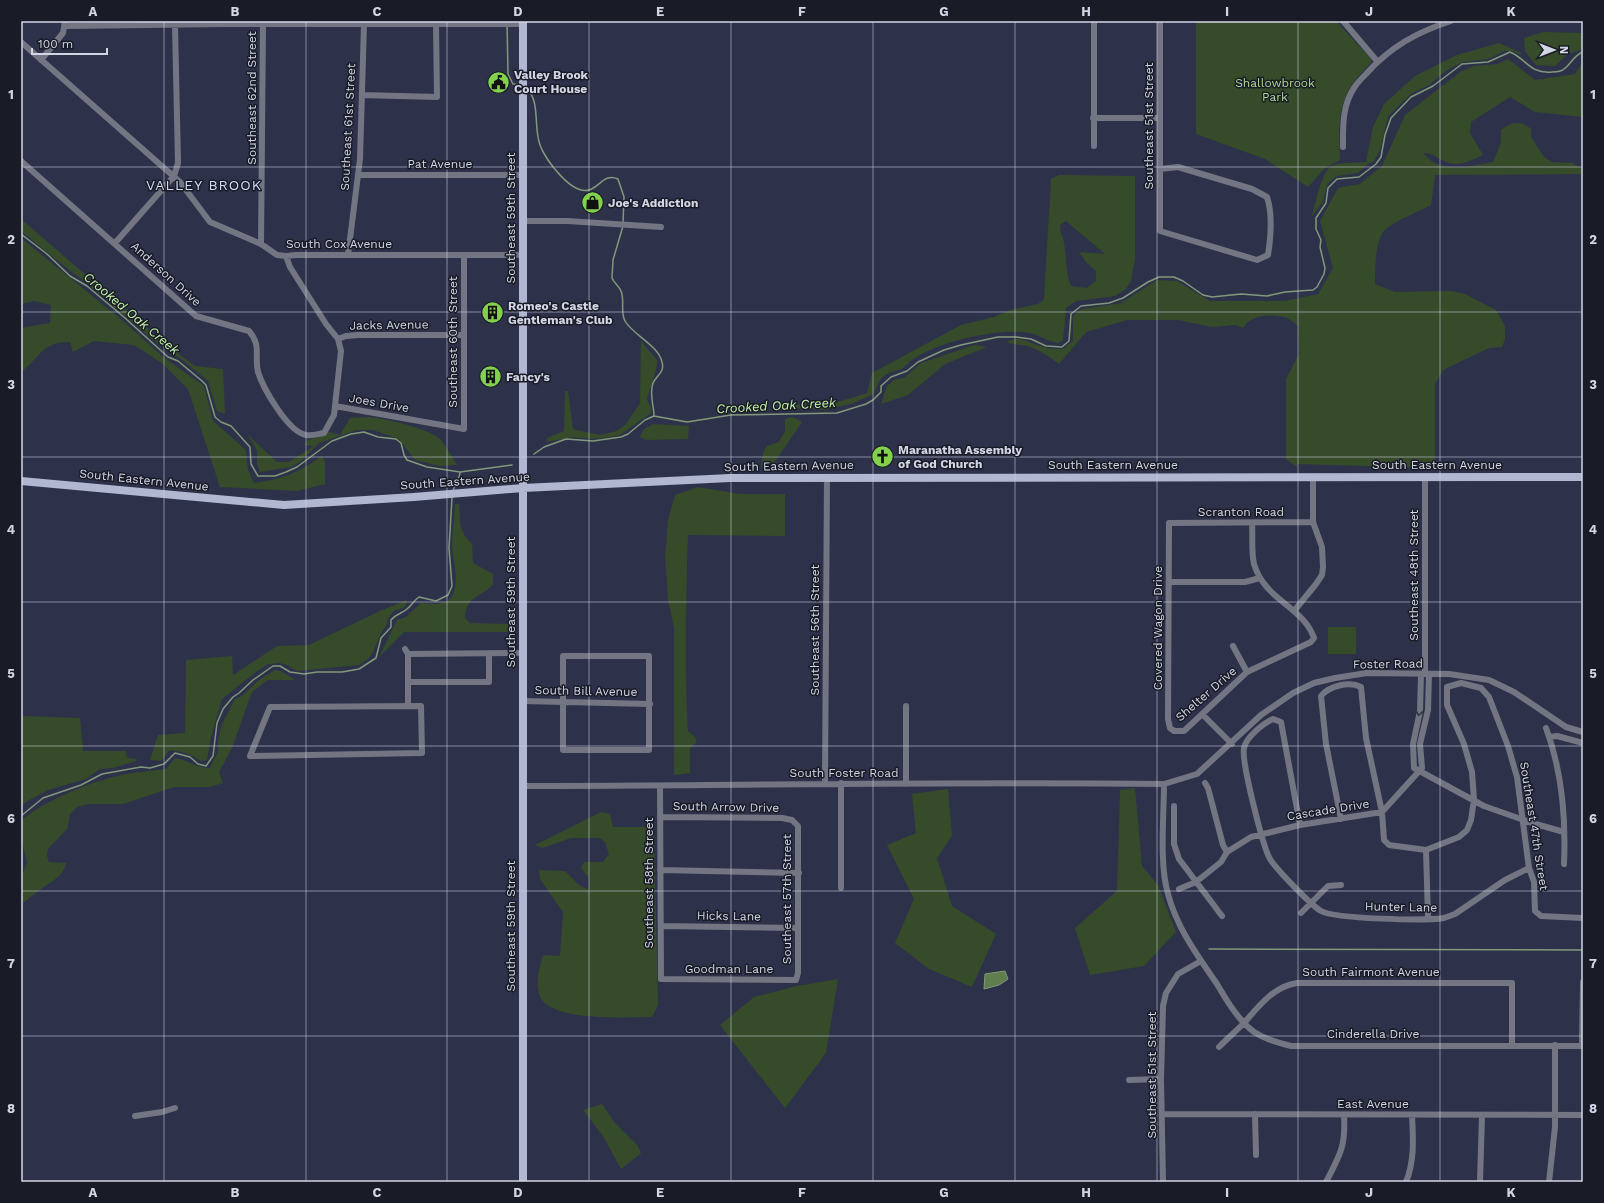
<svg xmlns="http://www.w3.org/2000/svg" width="1604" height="1203" viewBox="0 0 1604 1203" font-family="'Work Sans',sans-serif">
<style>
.green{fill:#364b2a;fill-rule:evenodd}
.water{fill:#5f7d4d;stroke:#82987b}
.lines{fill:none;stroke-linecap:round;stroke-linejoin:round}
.stream{stroke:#82987b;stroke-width:1.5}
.minor{stroke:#737682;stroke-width:6}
.major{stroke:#b1b7d0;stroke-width:8}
.oneway{stroke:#343642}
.grid{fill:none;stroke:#d2d6e5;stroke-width:1;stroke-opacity:0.55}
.labels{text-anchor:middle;stroke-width:3;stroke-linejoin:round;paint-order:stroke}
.poi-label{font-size:12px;font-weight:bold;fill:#d2d6e5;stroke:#191b26;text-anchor:start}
.park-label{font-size:12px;fill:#addc93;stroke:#191b26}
.street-label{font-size:12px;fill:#d2d6e5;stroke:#191b26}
.water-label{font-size:13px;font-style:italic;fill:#c4f4aa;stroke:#191b26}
.quarter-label{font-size:14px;letter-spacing:1px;fill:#d3dbfa;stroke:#191b26}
.neatline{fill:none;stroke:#d2d6e5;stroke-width:1.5}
.grid-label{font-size:13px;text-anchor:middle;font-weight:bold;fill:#d2d6e5}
</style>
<rect width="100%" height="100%" fill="#2d324a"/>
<path class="green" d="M1196,21H1336L1371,59V63C1337,95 1338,117 1340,160L1325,168L1308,187L1265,159L1196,134Z
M1543,32L1583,33V49L1568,54L1555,66L1536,65L1525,51L1524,38Z
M1499,43L1521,53L1522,55L1511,51H1504L1488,59L1463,62L1450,68L1429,85L1412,93L1388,116L1380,150L1374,161L1368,164L1358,173L1337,176L1327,184L1323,202L1312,216C1316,203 1321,169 1334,165C1344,162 1356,163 1366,162L1373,127L1384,104L1415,76L1457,55Z
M1508,59L1535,80L1575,74L1583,62V117L1535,112L1510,97L1471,122L1470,133L1483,155C1474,159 1459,167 1449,163C1439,160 1433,152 1423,153C1439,175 1471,166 1493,162L1501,143V130C1511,122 1520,120 1531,129V137L1544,157L1552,162L1572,163L1583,169V174L1435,175L1431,205C1418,212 1394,221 1384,231C1375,241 1375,271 1375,284L1395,292L1451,291L1465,294L1496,310L1505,326V339L1502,347L1489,348L1443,370L1435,384V468L1297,464V467L1286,459V379L1299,354L1298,326C1294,323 1289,318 1284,317C1270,314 1251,314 1243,328L1235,325L1212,327L1178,320H1127L1086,332L1059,364C1048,356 1036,347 1022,345C1016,344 1013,345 1007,342C1020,334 1031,345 1044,347C1050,349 1057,349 1063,349L1073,341V316L1081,309L1121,303L1157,280L1177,281L1210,301H1285L1318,294L1333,268L1320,221L1338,188L1360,184L1382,166L1405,115L1460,72L1474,66L1497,64Z
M1059,175L1135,176V259L1131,281L1125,290L1115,296L1076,301L1066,308L1063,340L1058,343C1046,341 1035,332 1023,332C991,330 942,341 915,358C910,360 907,365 903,368C899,371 893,371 889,373C880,376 877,386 874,394L851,404L824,410L768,406L835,403L867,393L872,373L961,325L994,317L1010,310L1038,304L1044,299L1051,179ZM1066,221L1105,254L1079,252L1086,262L1096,271V281L1087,288L1071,286C1065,272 1067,258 1064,243C1063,236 1060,232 1060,225Z
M21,219L169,347L195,366L223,369L225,414L217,411L208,381L181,359L153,340L86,282L73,273L21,231Z
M21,238L123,321L162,356L204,386L213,421L246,450L248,470L254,483C283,479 298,473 322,456L325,462V484L297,491L220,487L188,389L163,364L134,345L94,341L73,352L70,342C41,342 41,357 21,372V328L50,323L51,305L34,301L21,304Z
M641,341L657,360C657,373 650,386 647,400L651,407V413L620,435L611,437L592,439L573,437L547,442V438L564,431L565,391H568L573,429L600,435L617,431L626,424L640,403Z
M974,345L987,347L945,364L908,395L881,404L887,386L894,380L904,378L921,363Z
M370,417C386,419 428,428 440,439C443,442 455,461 457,465L440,466L415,460L399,439L373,430H357L319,443L300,462L291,467L260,472L257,463V450L247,434L277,462H289L314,446L305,445L306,441L329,432L340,435L350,418Z
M792,417L802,422L772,466L761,467L763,453L767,446L779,442L785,431V419Z
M653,424L689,426L688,439L646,440L640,437L643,430Z
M698,487L740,494H785V536L688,535C686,600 684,666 688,731L696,738V743L690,748V773L674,775V628L668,600L665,557L668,520L675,495Z
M455,504H459C461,522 457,529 472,544L473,563L493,574V585C479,598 466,596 465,618L470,623L512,624L514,632H404L379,657L397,620L406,617L421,603C430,604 447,606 452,596C460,583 453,561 452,547C452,533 454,518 455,504Z
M407,600L405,607L394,611L388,618L386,626L381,633L373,652L369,658L359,665L297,671L287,665L279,663L268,664L256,672L222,699L211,737L207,760L201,761C191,755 181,750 169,751L161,761L150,760L158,735L185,733L186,660L232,656L233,675L277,646L309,645L380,611Z
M1328,627H1356V654H1328Z
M275,670L281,671L295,680H268L252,692L232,748L219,772L223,783L209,787H174L123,804H88L77,807L70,814L67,829L48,849L47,856L49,862L66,863C63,877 52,881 41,889C34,894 28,899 21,905V879L27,862L21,837V821C42,801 97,779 126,774C139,772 153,771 166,769L175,758C188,760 196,768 210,768L218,752V740L222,724L235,699L242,696L259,680Z
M21,716L80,718L83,751H126L127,758L137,759L136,761L113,768L100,769L86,779L48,790L26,802L21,807Z
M1135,788L1142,866L1158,885L1176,932L1144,966L1090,975L1075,928L1117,891L1120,790Z
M948,789L952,836L937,858L952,906L996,934L972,987L929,969L895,943L914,899L887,845L916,833L912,794Z
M601,812L610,814L613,827H654L658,1005L652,1017C625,1017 568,1021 546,1004C532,994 539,968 543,955L560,956L563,912L540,879L539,870L565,871L579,885L589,890V878L581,868L584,862H603L609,854L605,842L600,838H571L543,848L535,845Z
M838,979L826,1053L785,1108L720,1025L754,997L797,986Z
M602,1104L615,1123L637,1145L641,1153L621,1169L603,1136L583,1110Z"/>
<path class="water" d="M1005,971L1008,979L999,985L984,989L985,974Z"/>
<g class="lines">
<path class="stream" d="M507,21L508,74L513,84L520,85
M526,87C541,102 533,126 540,145C545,159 571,195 589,190C600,187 604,173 618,179L624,197L623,223
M623,226L613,260L612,278C614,283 619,286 621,291C625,300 620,312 625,321C633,335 659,346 662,362C665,372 657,375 653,383C649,393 654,406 654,416
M21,234L47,254L70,276L87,286L125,318L168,357L178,361L202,381L206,385L215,417L221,422L231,426L250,447L251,464L258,476H275L286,472L297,467L332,441L351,434L364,432L378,437L396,439L401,443L404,455L407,460L427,467L460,472L512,465
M534,454L544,447L566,439L593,441L621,437L628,434L645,420L654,416L687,422L731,415L837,413L866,404L873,400L881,392V386L891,377L907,371L918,362L944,350L961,345L998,337H1016L1031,339L1046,346L1062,347L1069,341L1071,314L1081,306L1109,303L1123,298L1148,282L1159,277H1174L1183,281L1203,295L1212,297L1241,294L1267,296L1285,292L1313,290L1317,287L1324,274L1325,268L1320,247L1321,240L1316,229V218L1326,203L1328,188L1337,179L1359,177L1376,164L1381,157L1385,135L1391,118L1411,97L1433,86L1462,64L1488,62L1510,52C1527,59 1529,74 1552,72C1556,72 1561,72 1564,69C1571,64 1574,55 1583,52
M453,492C454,484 460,479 460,472
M21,816L43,798L81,785L102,774L141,767L150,768L164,764L175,753L190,757L198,764L206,766L213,756L217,723L223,709L233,697L239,693L253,680L273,666H280L290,672L304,674L317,672H342L359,669L376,658L381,638L391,627V620C397,613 403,613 407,609C412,605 413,601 419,597L436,601L448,595L452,586L449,548L452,498
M21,852V863
M1209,949L1583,950"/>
<path class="minor" d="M1343,21L1377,61
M66,26L225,24H523
M21,42L180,182L210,222L261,244L277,255L286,256L296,255H523
M41,60L63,33L65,21
M362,95L437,97L436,25
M1093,118H1160
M1094,146V21
M1343,147C1343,127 1342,106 1354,88C1357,83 1362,78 1366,74C1390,47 1417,32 1451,21
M21,161L196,316L249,331C262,346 254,355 258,372C263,388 288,432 306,435C312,436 318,434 324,433L334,415L341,351L338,339L326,324L290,267L286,256
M1160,169L1178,167L1252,189L1267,197C1273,215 1271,236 1268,255L1257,260L1160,231V21
M358,175H523
M523,221H567L661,227
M115,243L174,176L178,163L175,25
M261,244L263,24
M348,255L360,159L364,24
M338,339L346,336L358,335H464
M335,406L464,429V256
M1425,477V674
M1252,523C1253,536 1251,551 1254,564C1265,601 1303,606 1314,638L1311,642L1247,672L1184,731H1174L1170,728L1168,719L1169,523L1313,522
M1169,582H1245L1260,578
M1294,611L1316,584L1322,575L1323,567L1322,547L1313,522V477
M1233,646L1247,672
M405,649L408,654L523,653
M408,654V706
M563,656H649V750H563Z
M1421,674L1420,711L1413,744L1414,768L1484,806L1532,823L1564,832
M408,682H489V654
M523,701L650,704
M421,706L422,753L250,756L270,707Z
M906,706V784
M1202,714L1232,744
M1546,728C1562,771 1566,819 1564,864
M1550,737L1557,736L1583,743
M825,783L827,477
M841,783V888
M1205,783L1208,788L1223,845L1227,852
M1164,784C1164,817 1159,863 1168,894C1177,928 1197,955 1217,984C1227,1001 1238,1020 1254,1032C1265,1039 1278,1043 1291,1046H1583
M523,786C737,786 950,781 1164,784L1197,774L1261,715L1293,693L1314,683L1335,678L1367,673L1449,674L1489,680L1514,692L1566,727L1583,732
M1174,806V844L1179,859L1222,916
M660,817L782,818L792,820L798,826V973L796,980L661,979L660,786
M1341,819L1326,744L1321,696C1329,686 1349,681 1361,687L1366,738L1382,812L1384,840L1389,845L1426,850L1459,837L1467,830L1471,820L1474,800L1472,772L1464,744L1447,705V687L1461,683L1481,688L1489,697L1508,746L1517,777L1529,868L1534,882L1535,911L1541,916L1583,918
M1300,825L1281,722L1273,719C1264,723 1246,737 1244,748C1241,761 1263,847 1270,859C1276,869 1312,906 1321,911C1336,919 1425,921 1444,918L1455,914L1505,880L1529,868
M1426,850L1428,918
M660,870L799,873
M1179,889L1196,882L1221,862L1227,852L1251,837L1300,825L1382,812L1422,768L1420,744L1428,710L1429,674
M1301,913L1328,886L1341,885
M661,926L798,928
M1582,1046L1583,982
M1219,1047C1227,1039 1236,1031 1244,1023C1258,1007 1274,986 1297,983H1512V1045
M1129,1080L1161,1079
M1162,1114L1583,1115
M1255,1114L1256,1155
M135,1116L162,1112L175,1108
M1163,1182L1161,1079L1163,1006L1166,993L1178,974L1201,961
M1326,1182C1340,1155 1346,1146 1344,1115
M1406,1182C1415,1160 1413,1138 1412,1115
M1480,1182L1482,1115
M1549,1182L1555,1127V1045"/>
<path class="major" d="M21,481L284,505L414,497L523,488L730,478L1583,477
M523,1182V21"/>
</g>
<defs><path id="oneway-chevron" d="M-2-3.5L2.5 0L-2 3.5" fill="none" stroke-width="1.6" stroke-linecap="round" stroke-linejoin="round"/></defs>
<use class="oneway" href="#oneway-chevron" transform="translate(1419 713) rotate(101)"/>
<path class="grid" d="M164,21V1182M306,21V1182M447,21V1182M589,21V1182M731,21V1182M873,21V1182M1015,21V1182M1157,21V1182M1298,21V1182M1440,21V1182M21,167H1583M21,312H1583M21,457H1583M21,602H1583M21,746H1583M21,891H1583M21,1036H1583"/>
<defs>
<symbol id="civic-disc" viewBox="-11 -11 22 22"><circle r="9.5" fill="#83d04e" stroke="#191b26"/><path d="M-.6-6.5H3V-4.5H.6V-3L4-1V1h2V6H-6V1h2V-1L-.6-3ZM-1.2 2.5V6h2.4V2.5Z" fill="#111"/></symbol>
<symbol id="shop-disc" viewBox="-11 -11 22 22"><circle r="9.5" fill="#83d04e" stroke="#191b26"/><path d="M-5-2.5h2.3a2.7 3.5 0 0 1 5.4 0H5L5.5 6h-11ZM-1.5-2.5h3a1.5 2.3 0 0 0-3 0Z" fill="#111"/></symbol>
<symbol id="building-disc" viewBox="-11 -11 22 22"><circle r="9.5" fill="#83d04e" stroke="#191b26"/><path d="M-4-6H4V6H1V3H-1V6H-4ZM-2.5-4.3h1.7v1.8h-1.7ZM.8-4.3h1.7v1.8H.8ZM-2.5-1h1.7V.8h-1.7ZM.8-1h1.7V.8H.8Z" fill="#111"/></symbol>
<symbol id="church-disc" viewBox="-11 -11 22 22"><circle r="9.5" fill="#83d04e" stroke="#191b26"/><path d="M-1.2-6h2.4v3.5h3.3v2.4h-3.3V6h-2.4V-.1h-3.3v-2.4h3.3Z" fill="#111"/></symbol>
</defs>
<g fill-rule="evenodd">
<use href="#civic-disc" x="486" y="70" width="25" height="25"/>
<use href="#shop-disc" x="580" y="190" width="25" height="25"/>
<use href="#building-disc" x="480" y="300" width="25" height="25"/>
<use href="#building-disc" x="478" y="364" width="25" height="25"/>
<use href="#church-disc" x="870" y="444" width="25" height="25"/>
</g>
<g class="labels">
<g class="poi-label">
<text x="514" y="79">Valley Brook<tspan x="514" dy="14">Court House</tspan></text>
<text x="608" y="207">Joe's Addiction</text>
<text x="508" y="310">Romeo's Castle<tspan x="508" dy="14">Gentleman's Club</tspan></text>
<text x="506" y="381">Fancy's</text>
<text x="898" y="454">Maranatha Assembly<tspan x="898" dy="14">of God Church</tspan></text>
</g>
<g class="park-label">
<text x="1275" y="87">Shallowbrook<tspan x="1275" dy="14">Park</tspan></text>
</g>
<g class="street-label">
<text transform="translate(252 98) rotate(-90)" y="4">Southeast 62nd Street</text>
<text transform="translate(1149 126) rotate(-90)" y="4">Southeast 51st Street</text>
<text transform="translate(348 127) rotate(-87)" y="4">Southeast 61st Street</text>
<text x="440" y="168">Pat Avenue</text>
<text transform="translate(511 218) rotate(-90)" y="4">Southeast 59th Street</text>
<text x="339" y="248">South Cox Avenue</text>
<text transform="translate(166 274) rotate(42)" y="4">Anderson Drive</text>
<text transform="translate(389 325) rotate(-1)" y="4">Jacks Avenue</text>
<text transform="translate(453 342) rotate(-90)" y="4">Southeast 60th Street</text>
<text transform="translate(379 403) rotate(10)" y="4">Joes Drive</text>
<text x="1113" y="469">South Eastern Avenue</text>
<text x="1437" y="469">South Eastern Avenue</text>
<text transform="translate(789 466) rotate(-1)" y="4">South Eastern Avenue</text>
<text transform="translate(144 480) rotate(6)" y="4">South Eastern Avenue</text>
<text transform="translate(465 481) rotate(-4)" y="4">South Eastern Avenue</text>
<text x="1241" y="516">Scranton Road</text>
<text transform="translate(1414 575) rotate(-90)" y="4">Southeast 48th Street</text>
<text transform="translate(511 602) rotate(-90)" y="4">Southeast 59th Street</text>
<text transform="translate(1158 628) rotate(-90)" y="4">Covered Wagon Drive</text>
<text transform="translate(815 630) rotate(-90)" y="4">Southeast 56th Street</text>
<text transform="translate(1388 664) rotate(-1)" y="4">Foster Road</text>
<text transform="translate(586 691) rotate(1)" y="4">South Bill Avenue</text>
<text transform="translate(1206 694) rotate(-41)" y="4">Shelter Drive</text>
<text x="844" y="777">South Foster Road</text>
<text transform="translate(726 807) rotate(1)" y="4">South Arrow Drive</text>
<text transform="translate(1328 810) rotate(-9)" y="4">Cascade Drive</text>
<text transform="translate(1534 826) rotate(81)" y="4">Southeast 47th Street</text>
<text transform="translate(649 883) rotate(-90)" y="4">Southeast 58th Street</text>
<text transform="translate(787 899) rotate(-90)" y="4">Southeast 57th Street</text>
<text transform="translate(1401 907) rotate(1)" y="4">Hunter Lane</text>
<text transform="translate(729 916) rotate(1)" y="4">Hicks Lane</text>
<text transform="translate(511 926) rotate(-90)" y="4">Southeast 59th Street</text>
<text x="729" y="973">Goodman Lane</text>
<text x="1371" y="976">South Fairmont Avenue</text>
<text x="1373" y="1038">Cinderella Drive</text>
<text transform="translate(1152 1075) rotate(-90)" y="4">Southeast 51st Street</text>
<text x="1373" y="1108">East Avenue</text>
</g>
<g class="water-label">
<text transform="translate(132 313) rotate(40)" y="5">Crooked Oak Creek</text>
<text transform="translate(776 405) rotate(-3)" y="5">Crooked Oak Creek</text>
</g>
<g class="quarter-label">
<text x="204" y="190">VALLEY BROOK</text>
</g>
</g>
<rect width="1604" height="1203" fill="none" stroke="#191b26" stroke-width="44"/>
<g transform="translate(1554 50) rotate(90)" stroke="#191b26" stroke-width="3" paint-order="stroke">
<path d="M0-3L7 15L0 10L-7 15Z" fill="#d2d6e5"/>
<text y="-6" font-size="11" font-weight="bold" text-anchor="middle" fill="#d2d6e5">N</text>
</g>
<path d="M32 48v6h75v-6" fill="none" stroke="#d2d6e5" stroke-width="2"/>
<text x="38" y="48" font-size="12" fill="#d2d6e5" stroke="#191b26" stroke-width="3" paint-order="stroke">100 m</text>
<rect x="22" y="22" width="1560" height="1159" class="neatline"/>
<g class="grid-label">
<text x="93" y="16">A</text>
<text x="235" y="16">B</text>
<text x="377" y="16">C</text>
<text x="518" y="16">D</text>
<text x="660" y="16">E</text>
<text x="802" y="16">F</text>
<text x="944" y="16">G</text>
<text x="1086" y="16">H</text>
<text x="1227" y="16">I</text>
<text x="1369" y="16">J</text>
<text x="1511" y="16">K</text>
<text x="11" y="99">1</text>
<text x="1593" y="99">1</text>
<text x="11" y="244">2</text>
<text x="1593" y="244">2</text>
<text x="11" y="389">3</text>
<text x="1593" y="389">3</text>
<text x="11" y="534">4</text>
<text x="1593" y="534">4</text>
<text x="11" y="678">5</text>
<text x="1593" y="678">5</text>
<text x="11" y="823">6</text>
<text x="1593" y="823">6</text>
<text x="11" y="968">7</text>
<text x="1593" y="968">7</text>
<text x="11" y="1113">8</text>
<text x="1593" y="1113">8</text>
<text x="93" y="1197">A</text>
<text x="235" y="1197">B</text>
<text x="377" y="1197">C</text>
<text x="518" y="1197">D</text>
<text x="660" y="1197">E</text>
<text x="802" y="1197">F</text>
<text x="944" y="1197">G</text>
<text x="1086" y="1197">H</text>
<text x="1227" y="1197">I</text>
<text x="1369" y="1197">J</text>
<text x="1511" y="1197">K</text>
</g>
</svg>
